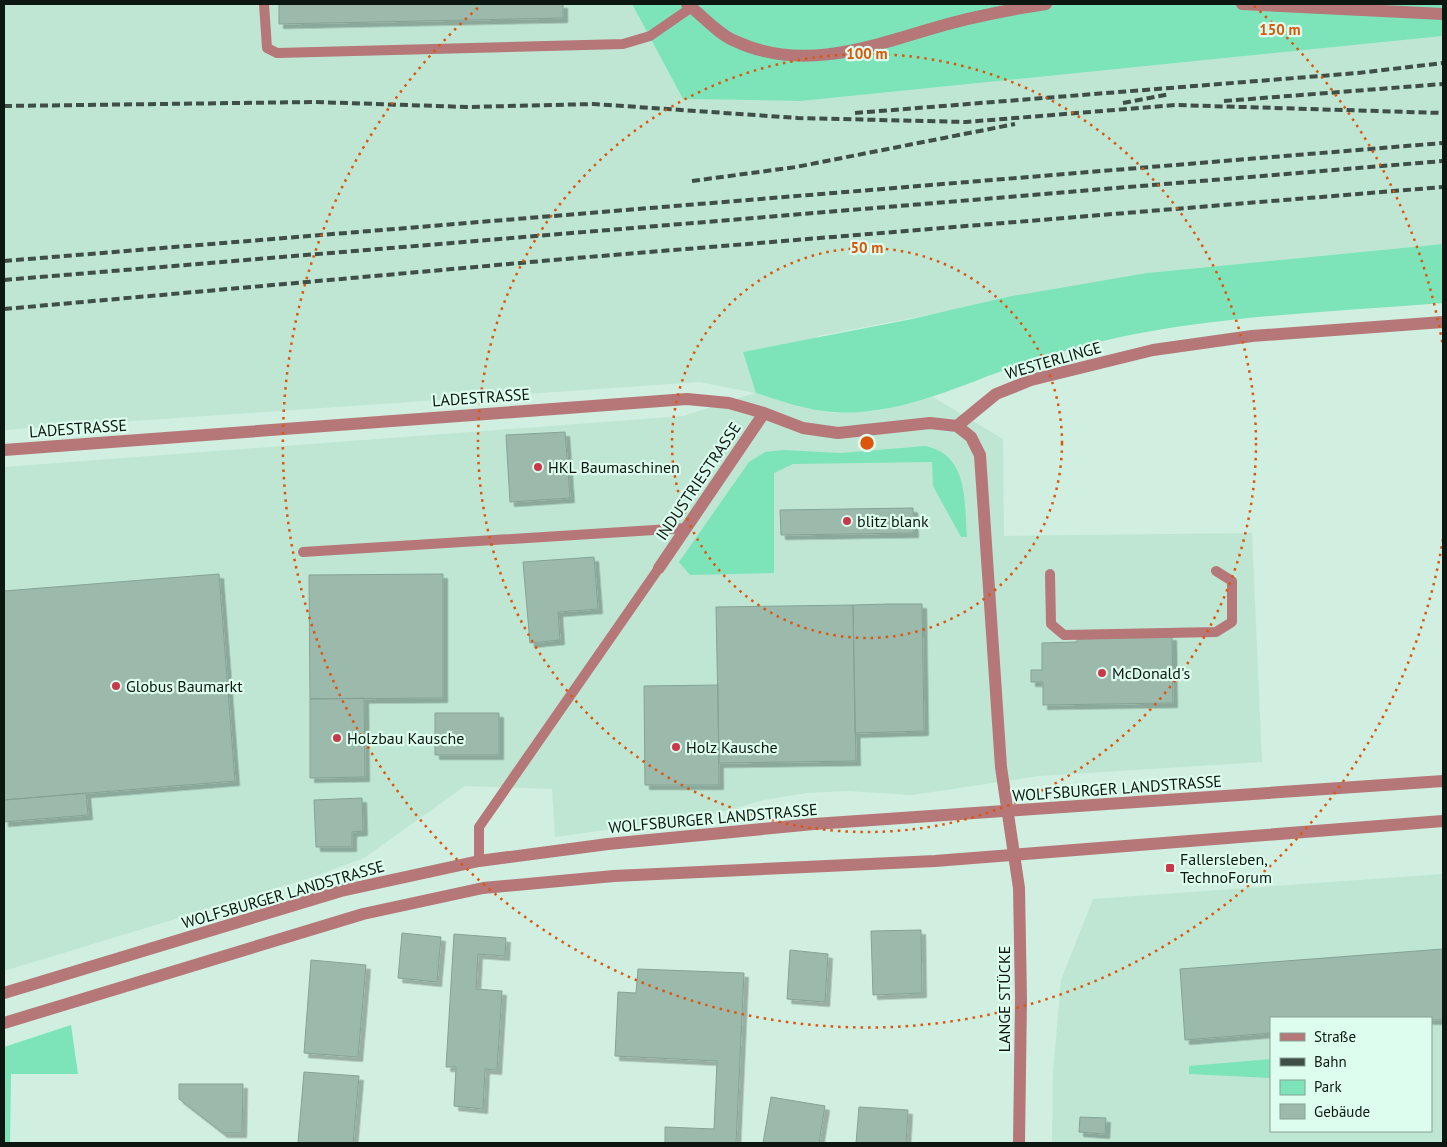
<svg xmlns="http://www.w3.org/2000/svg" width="1447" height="1147" viewBox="0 0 1447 1147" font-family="'PT Sans',sans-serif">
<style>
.built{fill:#bee6d3;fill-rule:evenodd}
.green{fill:#7de4ba}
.building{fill:#9cbaac;stroke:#85a395;filter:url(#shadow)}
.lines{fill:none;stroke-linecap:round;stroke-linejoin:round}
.service{stroke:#b67778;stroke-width:10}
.minor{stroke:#b67778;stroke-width:12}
.tertiary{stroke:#b67778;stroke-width:12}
.rail{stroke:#3f4f47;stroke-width:4;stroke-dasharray:8 4;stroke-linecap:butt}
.ring{fill:none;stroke:#dd560c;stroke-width:2.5;stroke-dasharray:2.5 5}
.poi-dot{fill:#c9394b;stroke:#ddfdee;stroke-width:2}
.labels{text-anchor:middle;stroke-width:4.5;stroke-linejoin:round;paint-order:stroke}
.street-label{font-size:16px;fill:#0c1712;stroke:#ddfdee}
.poi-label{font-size:16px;fill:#0c1712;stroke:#ddfdee;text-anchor:start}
.centre{fill:#dd560c;stroke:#ddfdee;stroke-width:2.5}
.ring-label{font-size:15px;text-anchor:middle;font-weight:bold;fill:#dd560c;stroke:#ddfdee;stroke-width:4.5;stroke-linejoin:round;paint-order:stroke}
</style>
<defs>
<filter id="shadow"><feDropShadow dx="4.5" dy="4.5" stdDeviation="0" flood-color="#0004"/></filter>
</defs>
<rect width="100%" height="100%" fill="#d0efe0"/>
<path class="built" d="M4,4H632L683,99L801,101L1443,36V244L1147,273L818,336L756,393L800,407L833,413L878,411L933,397L1003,439L1004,536L1252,533L1262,762L1039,776L912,795L848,791L806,793L764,800L707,816L555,837L552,789L465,786L364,858L307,879L4,971V467L683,416L755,393L699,382L4,430Z
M1443,874V1143H1052L1053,1073L1061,980L1093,899ZM1271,1018H1431V1131H1271Z"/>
<path class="green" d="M632,4H1443V36L801,101L683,99Z
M1443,244V303C1334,312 1223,315 1116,338C1085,345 1052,354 1021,364C960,385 899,417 832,412C806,410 781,401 756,393L743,352L912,319L1007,297L1147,273Z
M925,446C969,455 964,501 967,537H961L933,486L932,462L793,464L774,473V573L690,575L679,562L749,462L765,452L783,450L841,453Z
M71,1025L78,1074H11L10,1143H4V1047Z
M1271,1059V1078L1189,1074V1066Z"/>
<path class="building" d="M279,4H563V18L279,24Z
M565,432L570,498L510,502L506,435Z
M913,508L914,533L781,535L780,510Z
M594,557L598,609L558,612L560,640L530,643L523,562Z
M219,574L235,781L4,800V591Z
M443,574V698L310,699L309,575Z
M888,604H922L924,731L855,733L853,605Z
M853,605L856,761L719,763L716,607Z
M1172,636L1173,703L1043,705V682H1031V670H1042V643L1077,642V639Z
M718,685L719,785H645L644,686Z
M364,698L365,777L310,778V699Z
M435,713H499V755H435Z
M86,793L88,815L4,822V800Z
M362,798L363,831L352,832V847H316L314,800Z
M921,930L922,993L873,995L871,931Z
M402,933L441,937L437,982L398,978Z
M454,934L506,938L505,956L478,954L476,989L502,991L497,1070L485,1069L483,1109L454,1106L456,1067H446Z
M1443,949V1020L1271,1018V1033L1185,1040L1180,969Z
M790,950L828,954L825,1002L787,999Z
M311,960L366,965L358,1057L304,1053Z
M638,969L744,973L736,1143H665V1127L714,1129L717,1061L615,1056L618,992L636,993Z
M304,1072L359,1076L353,1143H298Z
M179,1084H243L242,1133H223L179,1099Z
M771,1097L825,1106L819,1143H763Z
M859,1107L908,1110L906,1143H856Z
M1080,1117L1106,1118L1105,1134L1079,1132Z"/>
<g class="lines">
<path class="service" d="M264,4L267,48L277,53L623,44L650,36L692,7
M303,552L686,528
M1050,574L1051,624L1064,635L1216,632L1232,622V581L1216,571
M479,861V827L659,568"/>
<path class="minor" d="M957,426L971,437L980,455L1001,767L1019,888L1021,999L1019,1143
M957,426L996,394L1031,380L1153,350L1252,336L1443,322
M4,450L687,399L729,403L764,413L803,428L838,433L930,423L957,426
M659,568L764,413"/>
<path class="tertiary" d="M687,4C702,15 718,34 735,41C799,71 864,49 927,30C966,18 1007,10 1046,4
M1242,4L1443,14
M4,993L341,891L479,861L608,844L814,824L1443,781
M4,1023L363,914L483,888L614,876L935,861L1443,821"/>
<path class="rail" d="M1224,101L1443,84
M1123,103L1170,94
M4,106L315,102L467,107L594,104L798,118L966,122L1176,105L1443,113
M855,113L1358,73L1443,63
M692,181L796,167L1015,124
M4,261L1443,143
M4,280L1443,161
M4,309L576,258L1443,187"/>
</g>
<g class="ring">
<circle cx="867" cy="443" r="195"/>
<circle cx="867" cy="443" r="389"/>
<path d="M1443 539A584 584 0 1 1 480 6M1254 6A584 584 0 0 1 1443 347"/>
</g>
<g class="poi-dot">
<circle cx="538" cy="467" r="5"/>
<circle cx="847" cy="521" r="5"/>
<circle cx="1102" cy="673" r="5"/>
<circle cx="116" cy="686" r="5"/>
<circle cx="337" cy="738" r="5"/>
<circle cx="676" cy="747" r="5"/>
<rect x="1165" y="863" width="10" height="10" rx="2.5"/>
</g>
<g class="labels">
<g class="street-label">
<text transform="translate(1053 360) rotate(-16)" y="6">WESTERLINGE</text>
<text transform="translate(481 397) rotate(-4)" y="6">LADESTRASSE</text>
<text transform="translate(78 428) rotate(-4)" y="6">LADESTRASSE</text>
<text transform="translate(698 481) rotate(-56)" y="6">INDUSTRIESTRASSE</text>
<text transform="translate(1117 788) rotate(-4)" y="6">WOLFSBURGER LANDSTRASSE</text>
<text transform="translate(713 818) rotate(-5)" y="6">WOLFSBURGER LANDSTRASSE</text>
<text transform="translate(283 894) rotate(-16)" y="6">WOLFSBURGER LANDSTRASSE</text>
<text transform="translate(1004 999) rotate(-90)" y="6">LANGE STÜCKE</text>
</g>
<g class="poi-label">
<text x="548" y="473">HKL Baumaschinen</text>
<text x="857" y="527">blitz blank</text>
<text x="1112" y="679">McDonald's</text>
<text x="126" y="692">Globus Baumarkt</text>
<text x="347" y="744">Holzbau Kausche</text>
<text x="686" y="753">Holz Kausche</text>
<text x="1180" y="865">Fallersleben,<tspan x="1180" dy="18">TechnoForum</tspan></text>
</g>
</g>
<circle cx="867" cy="443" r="8" class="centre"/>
<g class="ring-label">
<text x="1280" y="35">150 m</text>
<text x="867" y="59">100 m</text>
<text x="867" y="253">50 m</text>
</g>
<rect width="1447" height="1147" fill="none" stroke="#0c1712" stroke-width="10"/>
<rect x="1270" y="1017" width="162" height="115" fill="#ddfdee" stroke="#89a196"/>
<rect x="1280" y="1033" width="25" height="8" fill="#b67778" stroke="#89a196"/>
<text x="1314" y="1042" font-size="15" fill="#0c1712">Straße</text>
<rect x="1280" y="1058" width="25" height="8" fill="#3f4f47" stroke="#89a196"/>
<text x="1314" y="1067" font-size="15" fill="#0c1712">Bahn</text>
<rect x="1280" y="1080" width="25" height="15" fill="#7de4ba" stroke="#89a196"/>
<text x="1314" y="1092" font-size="15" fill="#0c1712">Park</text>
<rect x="1280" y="1104" width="25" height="15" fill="#9cbaac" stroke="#89a196"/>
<text x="1314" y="1117" font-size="15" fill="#0c1712">Gebäude</text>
</svg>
